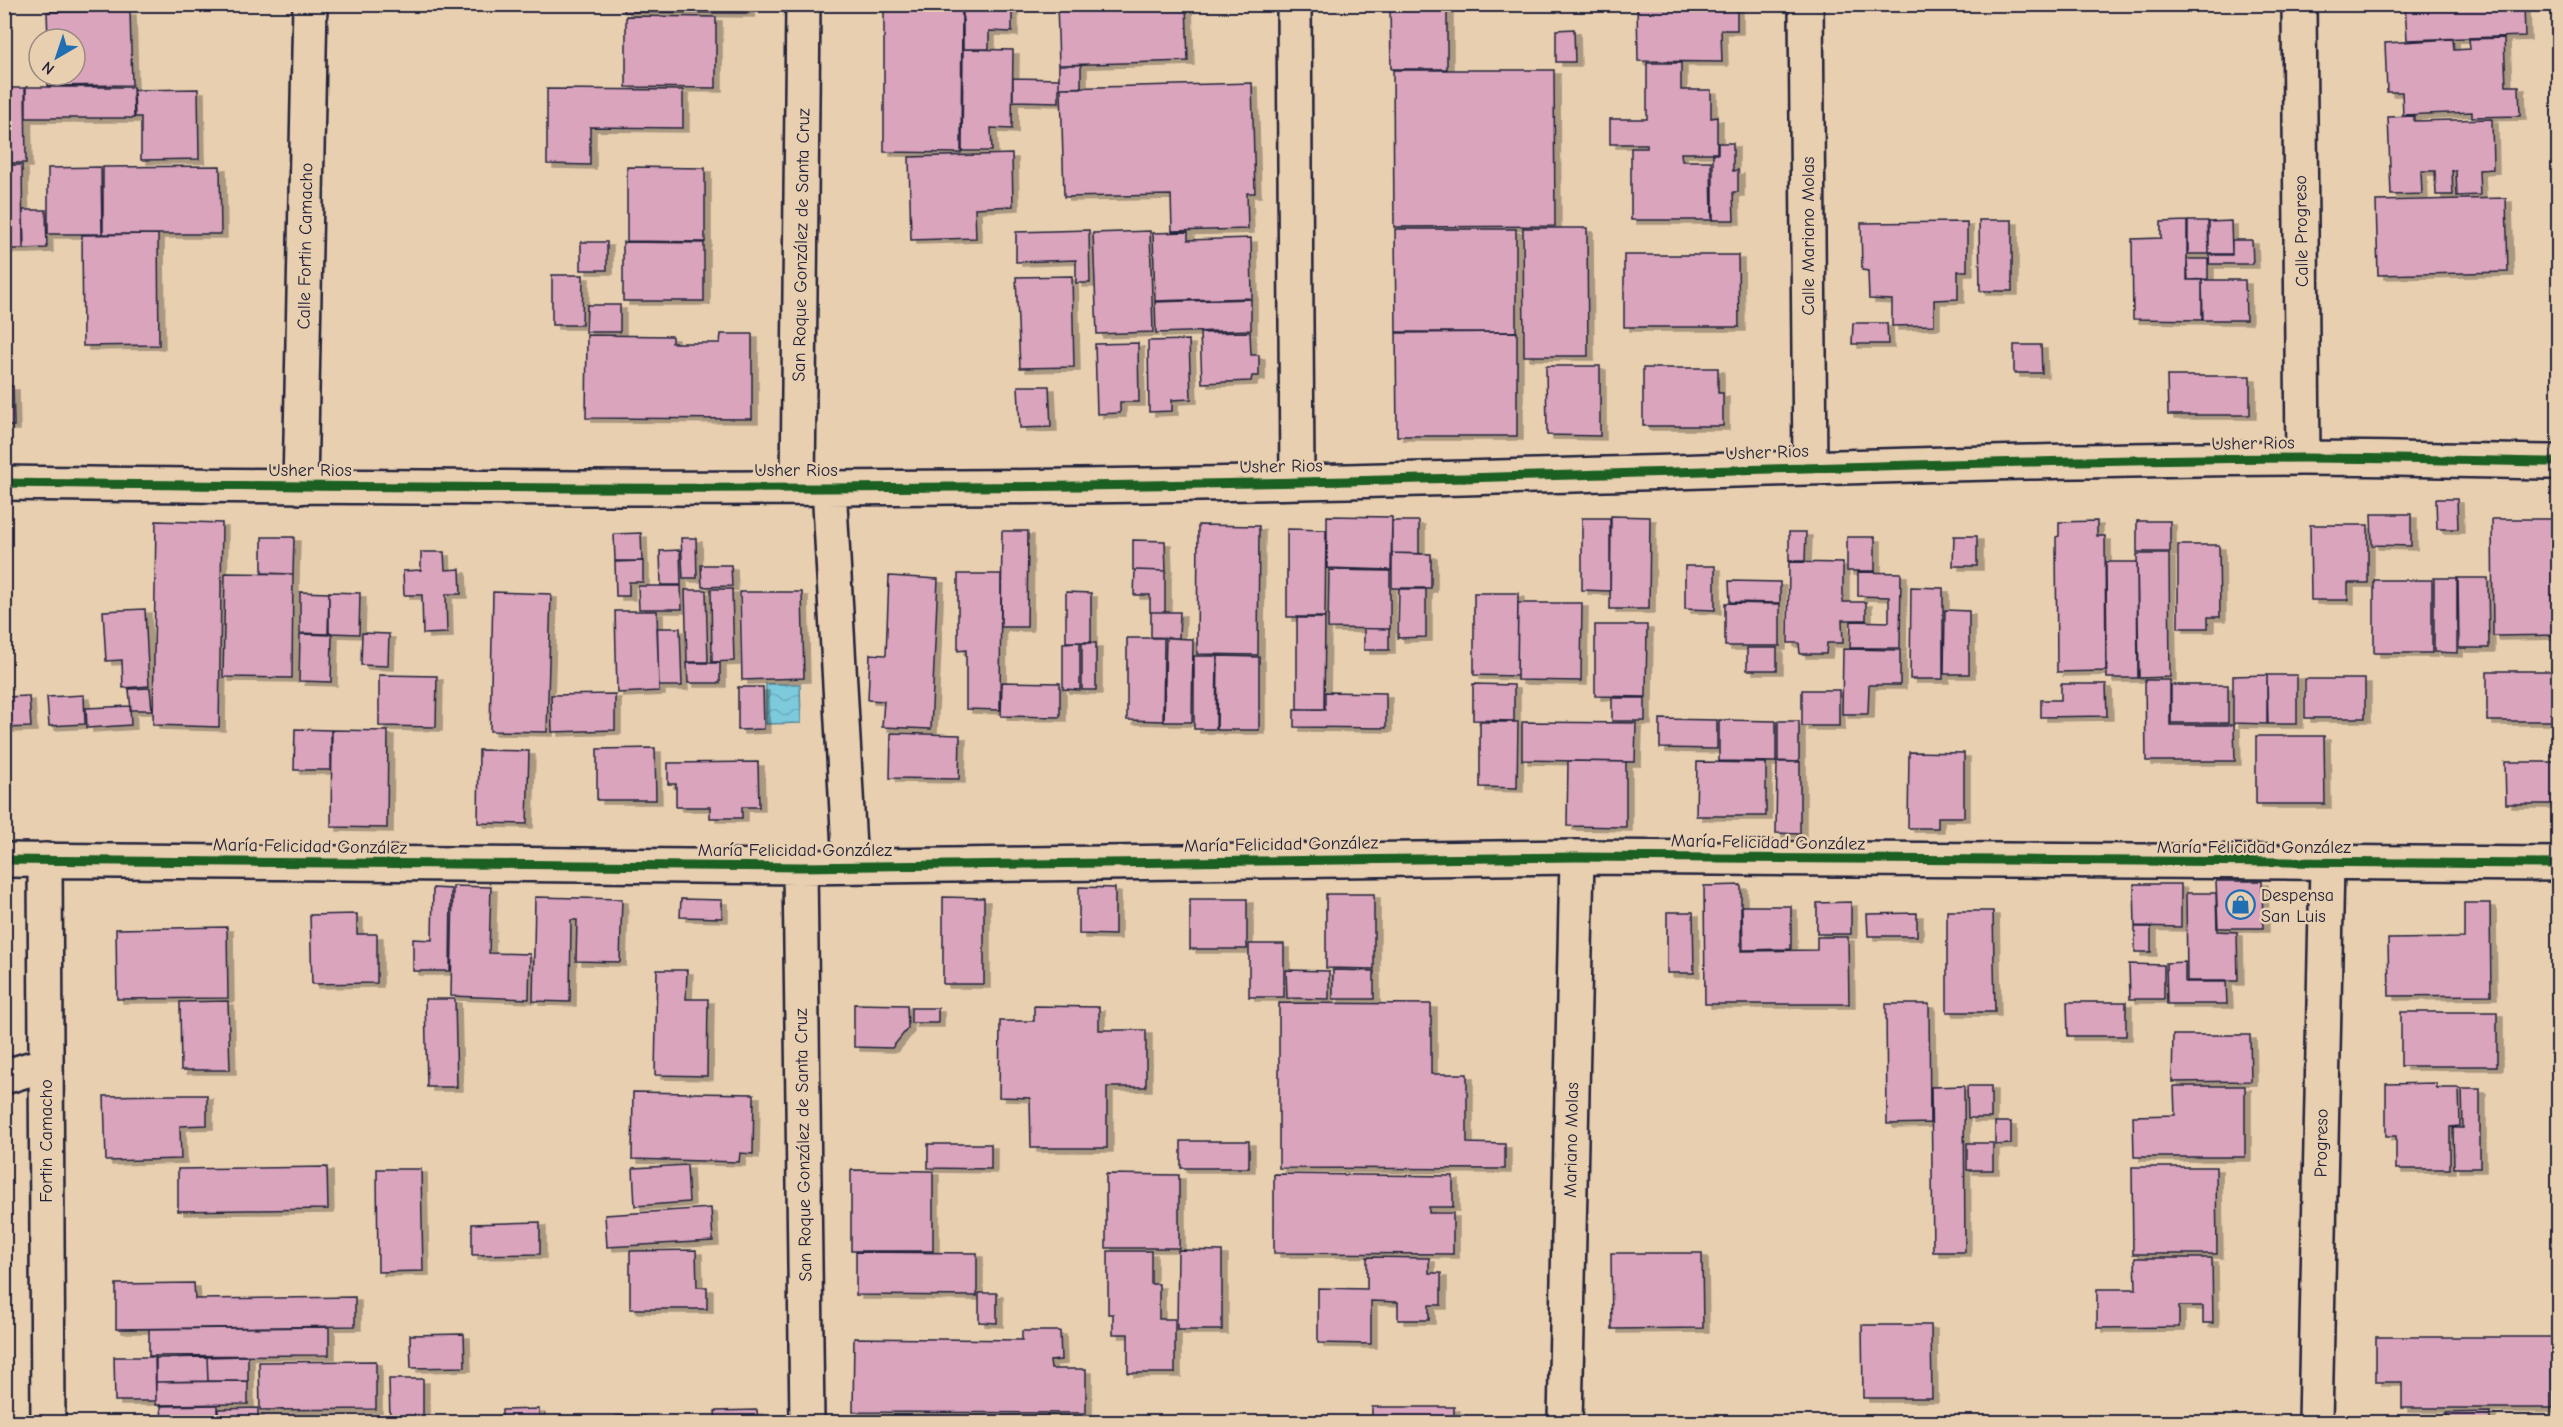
<svg xmlns="http://www.w3.org/2000/svg" width="2563" height="1427" viewBox="0 0 2563 1427" font-family="'Comic Neue',sans-serif">
<style>
.water{fill:url(#water-waves);stroke:#58879b;stroke-width:1.5}
.building{fill:#d9a4bc;stroke:#22223b;stroke-width:1.5;filter:url(#shadow)}
.lines{fill:none;stroke-linecap:round;stroke-linejoin:round}
.minor-casing{stroke:#22223b;stroke-width:38}
.minor{stroke:#e8cfb0;stroke-width:33}
.cycleway-casing{stroke:#e8cfb0;stroke-width:13}
.cycleway{stroke:#1b5e20;stroke-width:9}
.labels{text-anchor:middle;stroke-width:5;stroke-linejoin:round;paint-order:stroke}
.street-label{font-size:18px;fill:#22223b;stroke:#e8cfb0}
.poi-label{font-size:18px;fill:#22223b;stroke:#e8cfb0;text-anchor:start}
</style>
<defs>
<pattern id="water-waves" width="16" height="10" patternUnits="userSpaceOnUse" patternTransform="scale(1.5)"><rect width="16" height="10" fill="#7ccadb"/><path d="M0 5q4-4 8 0t8 0" fill="none" stroke="#6badbd"/></pattern>
<filter id="shadow"><feDropShadow dx="6" dy="4" stdDeviation="0" flood-color="#0004"/></filter>
</defs>
<rect width="100%" height="100%" fill="#e8cfb0"/>
<filter id="ink" filterUnits="userSpaceOnUse"><feTurbulence type="fractalNoise" baseFrequency=".0167" numOctaves="2"/><feDisplacementMap in="SourceGraphic" scale="12" xChannelSelector="R" yChannelSelector="G"/><feConvolveMatrix kernelMatrix="1 2 1 2 8 2 1 2 1" color-interpolation-filters="sRGB"/></filter>
<g filter="url(#ink)">
<path class="water" d="M766,684H800L801,723L766,724Z"/>
<path class="building" d="M624,4H749V13L624,12Z
M884,4H962L961,153L884,152Z
M963,4H1012V32L989,31V49H963Z
M1057,4H1186L1188,61L1059,65Z
M1390,4H1447V69H1391Z
M1637,4H1737V30H1721L1722,62L1638,61Z
M2405,4H2524L2525,36L2407,40Z
M130,11L132,85L48,86V75H75V39H48L47,12Z
M626,16L716,17V88L626,87Z
M1574,29L1575,62H1556V30Z
M2504,38L2506,86H2519L2520,116L2472,117V112L2403,115L2402,92H2387L2385,43L2453,39L2454,50L2470,49L2469,39Z
M963,49L1013,50L1012,129L991,128L992,151H962Z
M1647,63H1681V90H1711V118L1717,117V153H1681L1682,161H1711L1712,220H1631V148H1647V144H1610V119H1647Z
M1059,65H1081V88H1059Z
M1393,70H1554L1555,226L1394,227Z
M1013,78L1059,79V102L1013,101Z
M1252,83L1255,193H1247L1248,229L1172,231L1171,195L1064,197L1061,88Z
M26,87H133L134,118H26Z
M4,88H25L26,163H4Z
M198,89L199,159L141,160V117H135L134,90Z
M547,89L683,90V128L590,127V165L547,164Z
M2414,116V121L2492,119L2493,169L2479,170L2480,195L2457,196L2456,171L2452,170L2453,195H2436L2435,171H2421L2422,194L2391,195L2388,117Z
M1718,143H1733V171L1738,170V192H1733L1734,220H1713V154H1718Z
M1012,154L1013,206L975,208L976,238L911,240L909,157Z
M4,165H22L23,249H4Z
M220,166L221,234H103V167Z
M101,167L102,234H48V168Z
M627,167L705,168V242L627,241Z
M2506,198L2508,272L2378,275L2376,201Z
M23,210H46L47,248L24,249Z
M1979,220H2012V291H1980Z
M2187,221V280H2202V320L2133,319L2132,239L2161,238V222Z
M2188,221H2208L2209,254H2188Z
M2231,221L2232,254H2209V222Z
M1967,222V271H1958V299L1934,300V325L1892,326V300L1869,299L1868,271L1862,270L1861,223Z
M1523,228H1587L1588,356H1524Z
M1395,229H1516V332H1396Z
M1089,230L1090,283H1076V260L1016,262V232Z
M1150,231L1153,332L1097,334L1093,233Z
M1188,232V240L1251,238L1252,298L1155,301L1153,233Z
M158,234L159,345L83,346L82,235Z
M2232,240H2252L2253,264H2209L2210,255H2232Z
M581,242H607V270H581Z
M623,242L704,243V301H623Z
M1624,255H1738L1739,327H1624Z
M2187,259H2208V279L2188,280Z
M552,275H583L582,325H552Z
M1072,276L1074,367L1020,368L1016,277Z
M2202,280H2245L2246,320H2203Z
M1251,299V330L1156,333L1155,302Z
M587,305H620V332H586Z
M1853,323H1887L1888,344H1852Z
M1250,332L1251,355H1259V376H1252L1251,381L1202,383L1200,333Z
M1517,332V436H1397L1396,333Z
M721,334H752V419L586,418L587,335L672,336V343H720Z
M1189,340L1191,399L1172,400V411L1149,412L1148,341Z
M1138,343L1139,402H1120V413L1097,414L1095,344Z
M2014,345H2041L2042,373H2014Z
M1546,366H1600V436L1547,435Z
M1643,368H1718V393H1723V426H1643Z
M2167,376H2250V415H2168Z
M4,386H13L14,426H4Z
M1018,386H1049L1051,427L1020,428Z
M2436,499H2457L2458,529H2437Z
M2371,514H2411V546L2372,545Z
M1327,516L1392,517L1391,570L1327,568Z
M1611,516L1650,517L1649,609H1610Z
M1582,518H1610V591L1582,590Z
M2492,519H2558V635L2493,636Z
M156,521L222,523L219,727L153,725Z
M1392,521H1419V554L1392,553Z
M2097,521V536H2105L2106,671L2057,672L2056,537L2059,536V522Z
M2137,521H2170V552H2137Z
M1198,525L1259,526L1258,655L1197,654Z
M2310,525H2368V583H2348V600H2311Z
M1287,529L1326,530L1325,617H1287Z
M1002,531H1028L1027,627H1001Z
M1789,532H1806L1805,561H1789Z
M641,533L642,561H615L614,534Z
M1954,536H1977V566H1953Z
M262,537H294L293,574L262,573Z
M1847,537H1875V571H1847Z
M681,538H696L697,578H683Z
M1133,540L1165,541L1166,571L1133,570Z
M2178,545H2219L2220,617H2208V628H2178Z
M680,550L681,585H661L660,551Z
M421,552H444L445,570L460,569L461,594H446L447,633L423,634L422,595H404L403,571L421,570Z
M1392,553L1431,554V588H1392Z
M2137,554H2169L2170,677L2139,678Z
M643,561V582H629V596H616L615,562Z
M1789,562L1843,563V602H1866V620H1842L1843,643H1827L1826,654H1800L1799,643H1788Z
M2106,562H2137L2138,678H2107Z
M701,565H731L732,586L702,587Z
M1685,566H1715V610L1685,609Z
M1135,570L1165,571V612H1150V595H1134Z
M1329,570L1390,571V629L1328,628Z
M1858,572L1901,573L1900,648H1850L1851,621L1889,622V597L1858,596Z
M225,573L293,574L292,678L223,677Z
M958,574H1001L1000,710L966,709V650L958,651Z
M889,576L938,579L931,729L882,727L884,701L868,700L870,654L886,655Z
M2434,578H2457V653L2434,652Z
M2458,578H2488L2489,648H2459Z
M2374,580H2432V653H2374Z
M1729,581L1780,582V603L1730,602Z
M638,586H681L682,609H639Z
M1911,587L1943,588V679H1910Z
M711,589H732L734,661L712,662Z
M1399,589H1426V637L1398,638Z
M685,590H706L708,662H687Z
M300,592L329,593L328,634L300,633Z
M329,592L360,593L359,634L329,633Z
M493,592L551,594L547,732L490,731Z
M740,592H802L804,678L742,680Z
M1066,592L1091,593V642H1066Z
M1474,593H1518L1517,676L1474,675Z
M1518,603H1582L1581,681L1517,680Z
M1725,603L1780,604V646H1725Z
M145,609L149,686L123,688L122,660L106,661L103,611Z
M1945,610L1969,611V674H1944Z
M615,611H657L659,691L617,693Z
M1151,612H1180L1179,638L1151,637Z
M1297,618H1325L1324,709H1297Z
M1595,625H1647L1646,697L1595,696Z
M657,628H680L682,686H659Z
M1364,629H1389V650H1364Z
M362,633L389,634L388,666L361,665Z
M300,634L332,635L331,682L299,681Z
M1127,638H1164L1163,721L1127,720Z
M1166,638L1193,639L1192,722H1164Z
M1080,642V690L1063,689V643Z
M1082,643H1096V690H1082Z
M1747,648H1777V670H1747Z
M1843,649L1900,650V685H1869L1868,714H1842Z
M1194,656H1217L1216,729H1194Z
M1218,656L1259,657V730H1217Z
M687,663H720V683H688Z
M2487,671H2558V721H2487Z
M379,675L437,676L436,727L379,726Z
M2267,675H2297V724H2268Z
M2267,675V724L2233,723V676Z
M2305,679H2365V718H2305Z
M2145,680H2170V725H2234L2235,761H2146Z
M1002,682L1060,683V717L1001,716Z
M1473,684L1514,685V721L1473,720Z
M2061,684H2106L2107,716L2041,717V700H2061Z
M2171,685H2228V723H2171Z
M738,687H763L764,729L738,730Z
M150,688L152,710H131L129,689Z
M1802,690H1839V726H1802Z
M1325,692L1386,693V728L1294,727V710H1325Z
M615,694V730L552,732L551,695Z
M84,695L85,724L49,726L47,697Z
M29,696L31,727L4,728V697Z
M1612,698H1645V721H1612Z
M130,706L131,725L87,728L86,708Z
M1660,719L1717,720V749L1660,748Z
M1719,720L1776,721V762L1719,761Z
M1778,721H1799V762L1778,761Z
M1480,722H1518L1517,788L1480,787Z
M1522,722L1636,723L1635,762L1522,760Z
M295,729L331,730V770H294Z
M332,730L388,731L387,828L331,827Z
M891,733L960,735L959,779L890,778Z
M2256,736H2324L2325,804H2256Z
M655,748L656,800H597V749Z
M479,750L529,751L527,824L478,823Z
M1909,752L1964,753V817H1938V828H1908Z
M1568,761L1626,762V827L1567,826Z
M758,762L759,807H742V818H710V807H676V784H668V763Z
M1697,762L1766,763V816H1696Z
M1777,762H1800V834L1776,833Z
M2505,762H2558V804H2506Z
M2216,881H2262L2263,928H2218Z
M2134,884H2181V927L2135,926Z
M1741,885V951L1817,950V937H1848L1849,1004H1705L1704,886Z
M453,886L491,887L489,953L530,954L529,999L451,996Z
M1079,887L1115,888V935L1079,934Z
M433,888L451,889L450,971H413V939L432,940Z
M2186,893H2216L2217,931L2237,932L2238,981H2187Z
M1326,894H1374V969L1326,968Z
M535,897L622,899L620,962L576,961L577,920H571L570,1002L533,1001Z
M943,897L984,898V984H943Z
M681,899L722,900V918L680,917Z
M1190,899H1247V949H1190Z
M1851,902V934H1817V903Z
M2464,903H2490L2491,995L2389,996L2388,939L2464,938Z
M1742,906H1791V949L1743,950Z
M1947,911H1993L1995,1012H1947Z
M1667,912H1693L1694,973H1667Z
M1917,913V936H1868L1867,914Z
M357,914V934H377V983L312,984L310,915Z
M227,927L228,998L117,999L116,929Z
M2135,927H2151V952H2135Z
M1249,944H1284V997H1249Z
M2185,962V982H2226L2227,1004H2167L2166,963Z
M2129,964L2164,965V999H2130Z
M657,970H687L686,999H708L707,1076L655,1075Z
M1286,970L1329,971V999L1287,998Z
M1333,970L1374,971V999H1333Z
M425,999H455L457,1087H427Z
M228,1001L230,1070H181L180,1002Z
M2067,1002H2126V1036H2068Z
M1279,1003L1431,1004V1074H1467V1143L1505,1144V1169L1279,1168Z
M854,1004L907,1005L908,1028L892,1048L854,1047Z
M1886,1004H1929L1930,1123L1887,1124Z
M1034,1006L1099,1007V1030H1146V1087H1107V1148H1031L1030,1098L999,1097L1000,1021H1034Z
M911,1008H938V1023H911Z
M2401,1012H2497V1066H2401Z
M2173,1035H2250L2251,1081L2172,1082Z
M2436,1083L2437,1088H2459L2460,1126L2450,1127V1169H2396V1136H2386V1084Z
M1964,1086L1965,1252H1933L1931,1087Z
M1967,1086H1991V1118H1968Z
M2174,1086H2245V1157H2134L2133,1116L2175,1115Z
M2462,1089H2480V1168H2454L2453,1128H2463Z
M633,1092L754,1094L753,1154L740,1153L739,1162L632,1159Z
M169,1095H207V1125L180,1126L181,1159L106,1161L104,1096Z
M1995,1122H2011V1144L1995,1145Z
M1181,1141H1249V1168H1181Z
M1967,1143H1993V1170H1967Z
M928,1144H991V1169L928,1168Z
M687,1165L689,1202L635,1206L633,1168Z
M327,1167L328,1209L178,1211V1169Z
M2132,1167H2216L2217,1254H2133Z
M377,1169H421L423,1271L378,1272Z
M851,1170L933,1171V1251H851Z
M1106,1174L1179,1175V1248H1106Z
M1274,1174L1453,1176V1207H1429V1213H1453V1254L1274,1253Z
M711,1208L713,1241L607,1247L605,1215Z
M540,1222V1254L472,1255V1224Z
M696,1250L697,1287H707V1309H630V1251Z
M1178,1250L1222,1251V1330H1177Z
M1108,1251H1151V1284H1159V1319H1175V1373H1128V1334H1113V1314H1108Z
M856,1252L977,1253V1296L856,1295Z
M1611,1253H1702L1703,1328L1612,1329Z
M1367,1257L1429,1258V1273H1441V1305H1429V1320H1398V1302L1371,1301V1344L1318,1343V1288L1367,1289Z
M2135,1258H2212L2213,1323H2203V1306H2179V1327L2097,1328V1289H2136Z
M194,1283L195,1299L355,1297V1326L116,1329V1284Z
M979,1293H997V1323L979,1322Z
M1862,1325H1931L1932,1398H1863Z
M329,1327V1355L149,1356V1329Z
M1022,1331H1060L1061,1360L1050,1361L1051,1369H1086V1413L853,1412L854,1338L1022,1340Z
M464,1334L465,1367L411,1368L410,1335Z
M2376,1337H2552L2553,1408H2402V1382H2376Z
M248,1356V1381H208L207,1357Z
M114,1357H155L156,1401H115Z
M207,1357L208,1381L156,1382V1358Z
M376,1361V1409L260,1410L259,1362Z
M389,1379H423V1422H390Z
M248,1381V1404L156,1405V1382Z
M217,1405V1422H162L161,1406Z
M1372,1407H1454V1422H1372Z
M258,1408V1422H218V1409Z
M539,1409V1422H502V1410Z
M757,1410L758,1422H716L715,1411Z
M2490,1412V1422H2447V1413Z
M616,1416H644V1422H616Z
M892,1419L1033,1420V1422H892Z"/>
<g class="lines">
<defs>
<path id="minor" d="M1294,4L1297,482
M1806,4L1810,468
M2299,4L2303,458
M4,483C436,488 869,492 1301,482C1634,475 1968,460 2302,458C2387,458 2473,461 2558,462
M798,486L803,4
M829,486L850,866
M300,487L310,4
M4,860L800,867L1577,857L2558,864
M45,860L48,1422
M800,867L807,1422
M4,1077L46,1064
M1565,1422L1577,857
M2315,1422L2327,864"/>
</defs>
<use href="#minor" class="minor-casing"/>
<use href="#minor" class="minor"/>
<defs>
<path id="cycleway" d="M4,483C436,488 869,492 1301,482C1634,475 1968,460 2302,458C2387,458 2473,461 2558,462
M4,860L800,867L1577,857L2558,864"/>
</defs>
<use href="#cycleway" class="cycleway-casing"/>
<use href="#cycleway" class="cycleway"/>
</g>
</g>
<defs>
<symbol id="shop-ring" viewBox="-11 -11 22 22"><circle r="9.5" fill="#e8cfb0" stroke="#1f6fb2" stroke-width="1.5"/><path d="M-5-2.5h2.3a2.7 3.5 0 0 1 5.4 0H5L5.5 6h-11ZM-1.5-2.5h3a1.5 2.3 0 0 0-3 0Z" fill="#1f6fb2"/></symbol>
</defs>
<g fill-rule="evenodd">
<use href="#shop-ring" x="2224" y="888" width="33" height="33"/>
</g>
<g class="labels">
<g class="street-label">
<text transform="translate(2301 231) rotate(-91)" y="6">Calle Progreso</text>
<text transform="translate(1808 236) rotate(-90)" y="6">Calle Mariano Molas</text>
<text transform="translate(801 245) rotate(-89)" y="6">San Roque González de Santa Cruz</text>
<text transform="translate(305 246) rotate(-89)" y="6">Calle Fortin Camacho</text>
<text transform="translate(2253 443) rotate(-1)" y="6">Usher Rios</text>
<text transform="translate(1767 452) rotate(-2)" y="6">Usher Rios</text>
<text transform="translate(1281 466) rotate(-1)" y="6">Usher Rios</text>
<text x="310" y="476">Usher Rios</text>
<text x="796" y="476">Usher Rios</text>
<text transform="translate(1768 842) rotate(1)" y="6">María Felicidad González</text>
<text transform="translate(1281 844) rotate(-1)" y="6">María Felicidad González</text>
<text transform="translate(310 846) rotate(1)" y="6">María Felicidad González</text>
<text x="2254" y="853">María Felicidad González</text>
<text x="795" y="856">María Felicidad González</text>
<text transform="translate(1571 1140) rotate(-89)" y="6">Mariano Molas</text>
<text transform="translate(46 1141) rotate(-90)" y="6">Fortin Camacho</text>
<text transform="translate(2321 1143) rotate(-89)" y="6">Progreso</text>
<text transform="translate(803 1145) rotate(-91)" y="6">San Roque González de Santa Cruz</text>
</g>
<g class="poi-label">
<text x="2261" y="901">Despensa<tspan x="2261" dy="21">San Luis</tspan></text>
</g>
</g>
<rect width="2563" height="1427" fill="none" stroke="#e8cfb0" stroke-width="24"/>
<rect x="12" y="12" width="2539" height="1403" fill="none" stroke="#22223b" stroke-width="2" filter="url(#ink)"/>
<g transform="translate(57 57) rotate(219)"><circle r="28" fill="#e8cfb0" stroke="#998a81" stroke-width="1.5"/>
<path d="M0-4.5L10 22L0 15L-10 22Z" fill="#1f6fb2"/>
<text y="-9" font-size="16" font-weight="bold" text-anchor="middle" fill="#22223b">N</text>
</g>
</svg>
